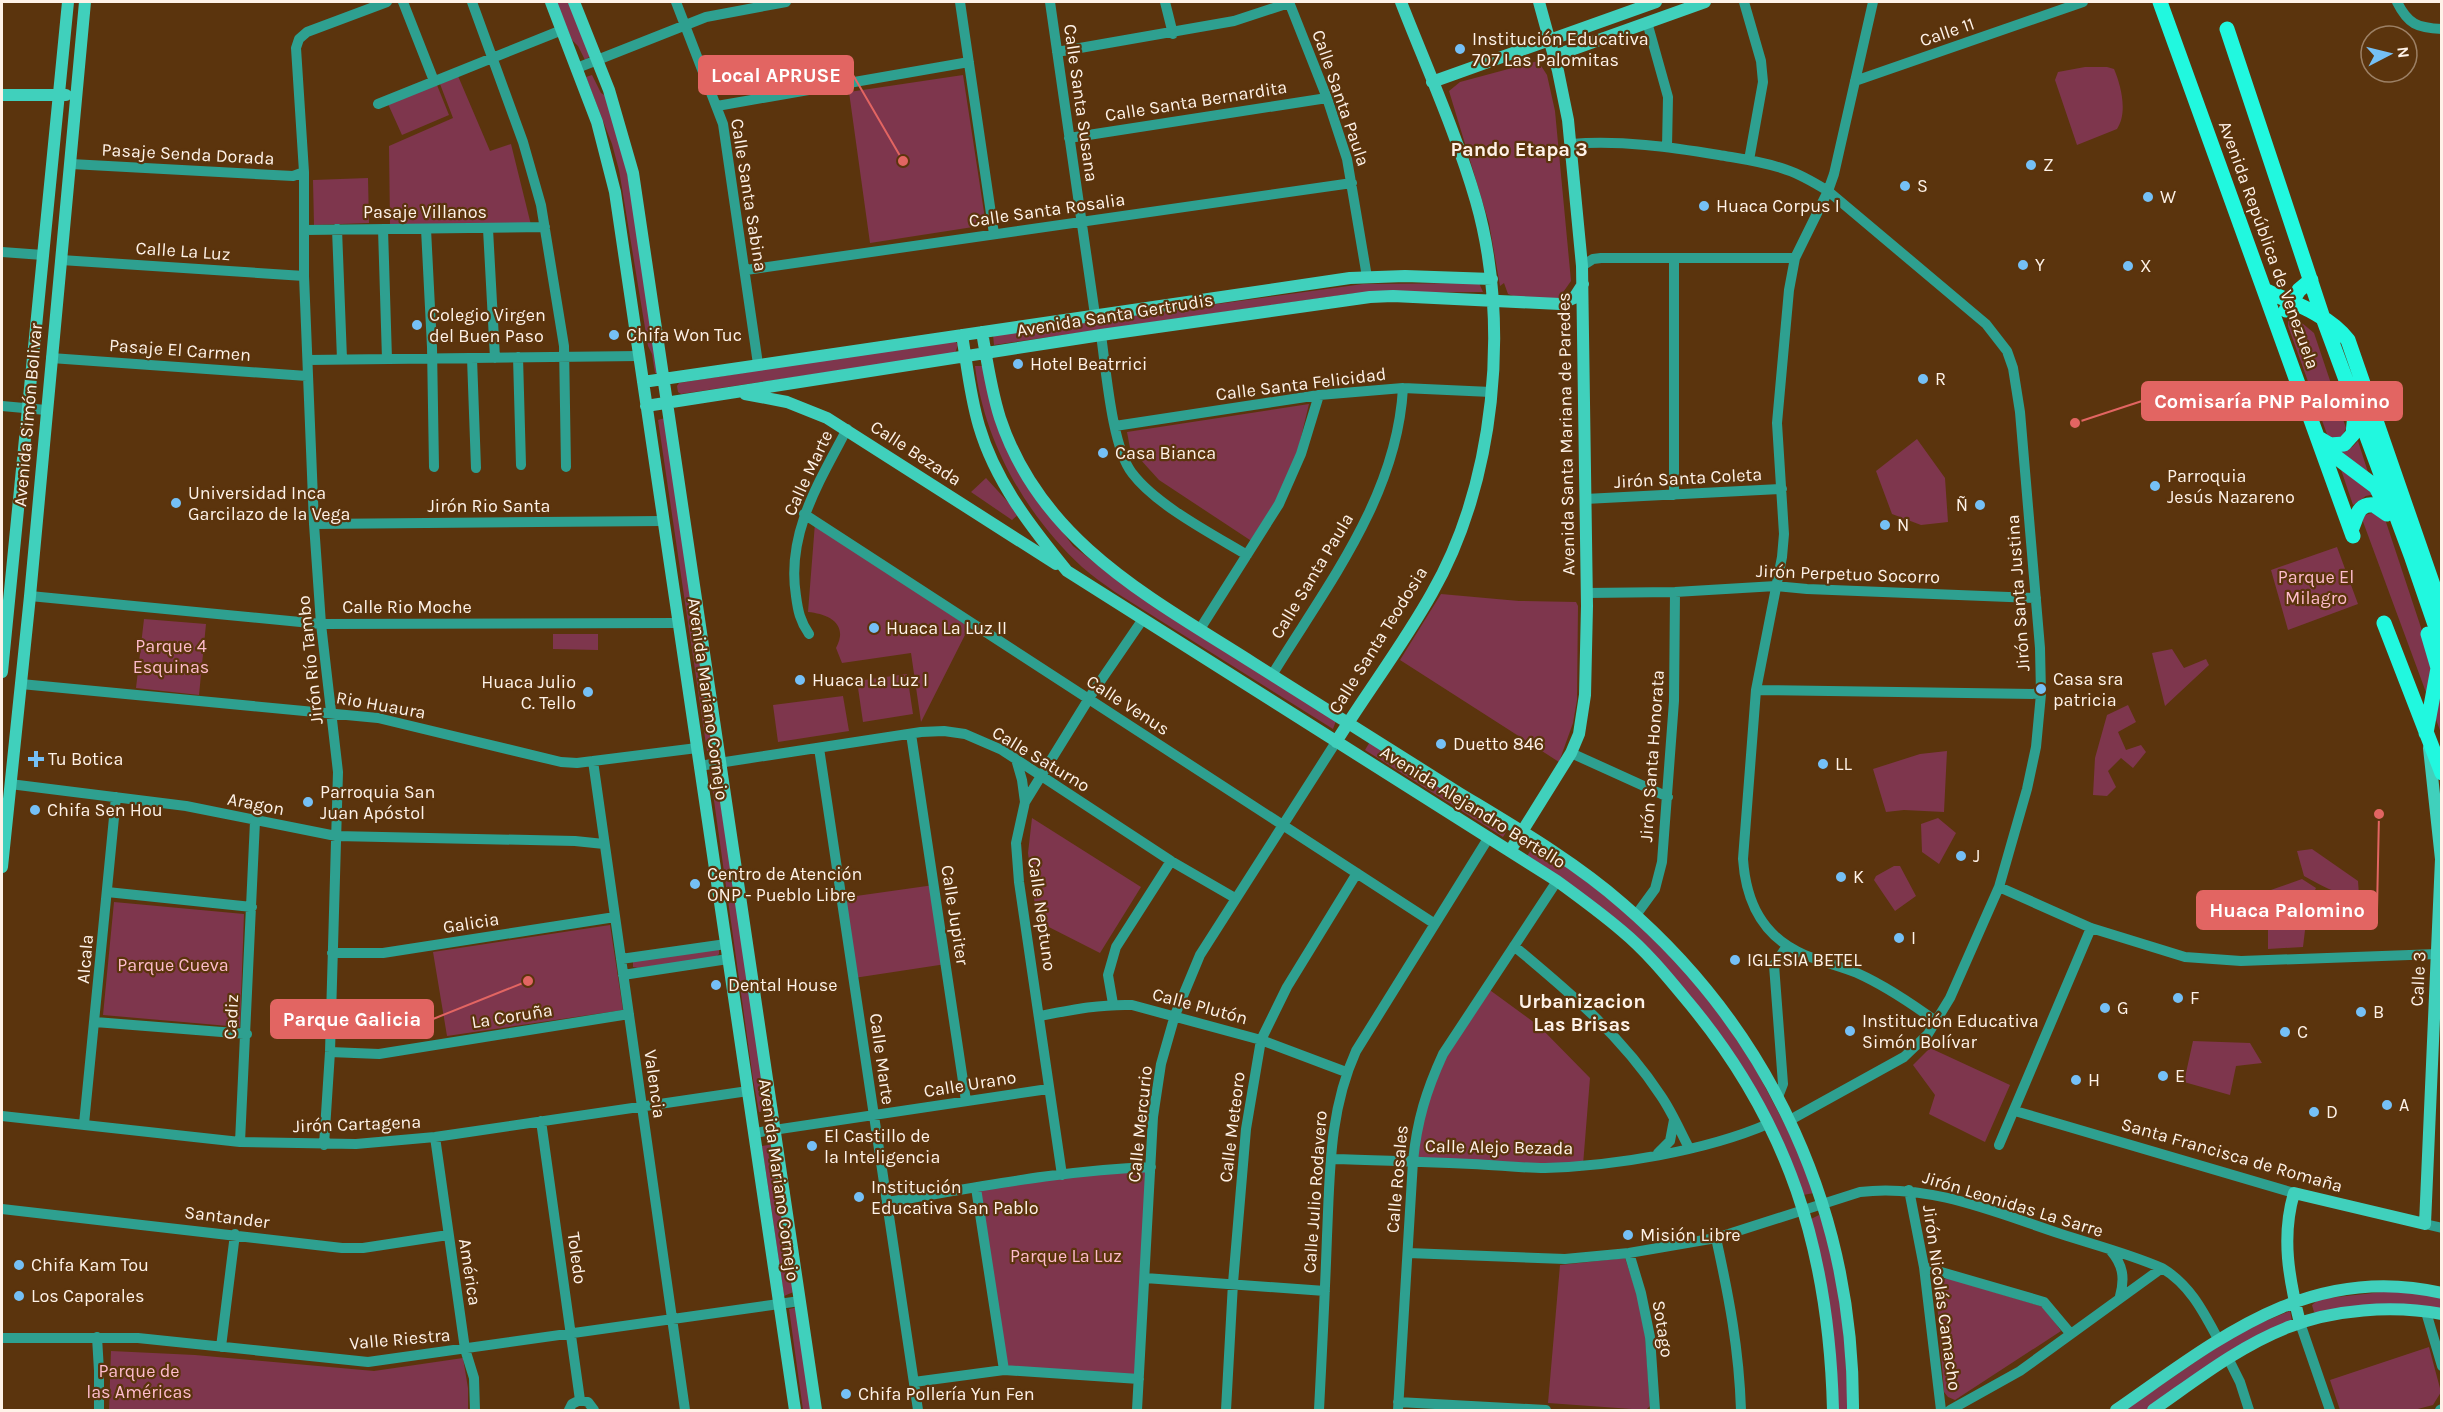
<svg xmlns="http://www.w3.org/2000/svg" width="2443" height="1412" viewBox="0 0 2443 1412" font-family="Karla,sans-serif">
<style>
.green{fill:#7e364d}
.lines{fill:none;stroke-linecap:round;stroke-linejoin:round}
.street{stroke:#2ea090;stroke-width:10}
.secondary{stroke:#40d0bc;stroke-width:12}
.primary{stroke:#21f8df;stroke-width:15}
.poi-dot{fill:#75c0f6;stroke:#5b340d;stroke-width:2}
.labels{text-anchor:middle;stroke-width:4.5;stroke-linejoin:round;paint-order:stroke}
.street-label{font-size:18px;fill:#fef2e8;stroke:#5b340d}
.poi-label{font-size:18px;fill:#fef2e8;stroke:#5b340d;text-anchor:start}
.park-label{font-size:18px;fill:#febccd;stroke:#5b340d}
.neighbourhood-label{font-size:20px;font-weight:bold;fill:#fef2e8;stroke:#5b340d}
.leader{fill:none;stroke:#e26562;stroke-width:2}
.callout-dot{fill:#e26562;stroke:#5b340d;stroke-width:2}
.callout{fill:#e26562;stroke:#e26562;stroke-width:2}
.callout-label{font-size:20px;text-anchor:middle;font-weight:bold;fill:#fff}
</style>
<rect width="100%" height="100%" fill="#5b340d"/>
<path class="green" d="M556,2H568L590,56L585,60L578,46L572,40Z
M1538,61L1547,75L1555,111L1571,281L1559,298H1519L1508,294L1504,283L1500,286L1489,223L1449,91L1460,82Z
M2107,67L2114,69C2121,85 2128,113 2117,129L2077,145L2055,80L2058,72L2085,67Z
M592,75L601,93L606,96L621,137L661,373H655L652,354L648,346L619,170L612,144L586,77Z
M963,75L986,225L870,243L849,92Z
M458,76L490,151L511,144L531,225H390L389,146L453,118L440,84Z
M437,85L449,115L402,135L388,104Z
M368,178L369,223L314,225L313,180Z
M1479,283L1483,292L1356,293L994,345L993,335L1363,284Z
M2296,318L2314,333L2346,428L2341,439L2328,437L2288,326V320Z
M954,339L958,345L955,353L681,394L678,392L677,386L679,383Z
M975,366H984L1038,499L1073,546L1116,579L1337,718L1333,729L1115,592C1104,584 1092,576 1082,567C1026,515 984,442 975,366Z
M1309,404L1297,454L1277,505L1253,542L1159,480L1130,448L1127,432Z
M665,418L719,750L707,751L658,420Z
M1917,439L1945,478L1948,522L1921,525L1892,514L1876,471Z
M2358,441L2375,494L2366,496L2353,505L2335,452L2352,447Z
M986,478L1019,514L1012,520L971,492Z
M2375,512L2384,518L2386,522L2441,688V733L2362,519L2365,515Z
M815,523L969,627L921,722L911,653L842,663L836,648C849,624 829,614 808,612Z
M2337,547L2358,604L2288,630L2271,570Z
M1441,594L1519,601L1576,602L1578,606L1577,700L1573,723L1559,762L1400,660Z
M144,619L206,624L199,695L136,688Z
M553,634H598V650L553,649Z
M2172,649L2184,668L2206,659L2209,665L2165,706L2152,653Z
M907,674L913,714L863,722L857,681Z
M843,696L849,731L778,742L773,705Z
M2128,705L2136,722L2118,732L2126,750L2141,745L2146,752L2133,768L2121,758L2108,771L2116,787L2107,796L2093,795L2095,758L2107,715Z
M1371,740L1508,829L1503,837L1365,750Z
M1947,751L1944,812L1904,810L1886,812L1873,769L1920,754Z
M715,771L772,1110L759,1112L753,1079L710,772Z
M1032,818L1141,887L1100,953L1037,921L1028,853Z
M1938,818L1956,833L1939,864L1922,852L1921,824Z
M1535,844L1614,902L1663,947L1709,998L1755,1068L1794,1142L1814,1193L1803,1195L1691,996L1527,856Z
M2312,849L2358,881L2359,895C2339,897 2321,885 2304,876L2297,851Z
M1894,866H1900L1916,896L1895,911L1874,880L1876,876Z
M2302,879L2316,888L2308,905L2303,947L2268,949V891Z
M934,885L946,964L854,978L842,898Z
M114,902L244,914L240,1027L103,1015Z
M610,925L623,1010L447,1036L433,952Z
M719,948V954L716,957L638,968L633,967V959Z
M1487,988L1539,1026L1590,1078L1583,1165L1413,1161L1429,1083Z
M2193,1041L2250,1043L2262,1063L2236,1066L2230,1095L2184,1082Z
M1930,1048L2010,1085L1985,1142L1929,1114L1935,1095L1913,1065Z
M774,1144L796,1291L784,1296L762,1146Z
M1151,1167L1139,1379L1004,1370L976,1188Z
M1819,1215L1823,1222L1840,1297L1845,1347L1848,1410H1837L1811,1219Z
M1625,1258L1637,1294L1645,1335L1650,1406L1646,1410L1548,1403L1560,1265Z
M1947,1278L2044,1307L2061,1331L1955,1400L1948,1397L1944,1392L1936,1288L1937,1283Z
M2391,1291L2441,1297V1310L2323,1314L2314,1312L2312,1305L2319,1299Z
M799,1307L814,1410H803L789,1309Z
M2290,1311L2293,1327L2233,1351L2146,1410H2125L2239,1332Z
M2429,1347L2441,1392L2433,1405L2414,1410H2340L2330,1380Z
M111,1351L195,1355L374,1371L463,1358L468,1388V1410H109Z"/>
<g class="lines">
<path class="street" d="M403,2L434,81
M472,2L523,142L541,205L564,346L566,467
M676,2L723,124L758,364
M960,2L994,234
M1050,2L1095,315
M1165,2L1173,34
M1289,2L1327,98L1347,159L1367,277
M1744,2L1761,61L1763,82L1749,160
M1873,2L1834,174L1828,191L1795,258L1789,290L1777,423L1784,534L1782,557L1756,690L1743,859C1746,902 1762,937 1805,955C1822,962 1840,966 1857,973C1886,986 1911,1003 1937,1022
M2397,2C2408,24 2417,28 2442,29
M1647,22L1668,97L1667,147
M1057,52L1234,21L1289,3
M577,68L706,17L786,2
M1855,81L2083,2
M378,104L562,30
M717,106L969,62
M1069,138L1327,98
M1571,144C1621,140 1670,147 1719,155C1742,159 1766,162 1787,170C1802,175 1815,183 1828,191L1986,324L2007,351L2013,368L2020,412L2040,648L2041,694L2036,747L2027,789L1999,887L1950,998L1928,1034L1904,1057L1790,1120
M71,164L293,176L304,172
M337,229L342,359
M383,229L387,359
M426,229L432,347L434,467
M488,229L495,358
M305,230L545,227
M2,252L43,255
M61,260L304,276
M1582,266L1593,259L1601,258H1795
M746,270L1352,183
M1101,335C1106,369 1112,448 1132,473C1156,505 1212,534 1247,555
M518,357L521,465
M51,358L307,376
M472,358L476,468
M308,360L639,356
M2,406L46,410
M1115,426L1319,395L1403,388L1491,392
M1674,495V258
M1585,499L1782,489
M804,514L1435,924
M314,524L663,521
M1586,593L1675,592L1776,586L1807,589L2036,598
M30,596L321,624L678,623
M1200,629L1279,504L1301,454L1319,395
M809,634C800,621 798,611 796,596C786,534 819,482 847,429
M1272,675C1327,585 1397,497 1403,388
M21,684L378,718L561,762L577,763L697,748
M1756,690L2041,694
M911,734L966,1101
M819,748L918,1410
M1571,753L1668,797
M1016,759L1022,780L1025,802
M593,761L685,1410
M699,766L921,732L944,731L965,734L1002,750L1171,861L1235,898
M10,784L186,806L336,836L575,841L604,844
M1999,887L2091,928L2185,957L2241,961L2437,954
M107,892L252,907
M1636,915L1655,889L1662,862L1674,701L1675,592
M1514,946C1568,991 1621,1035 1661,1096C1672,1112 1680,1131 1689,1148
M332,953H383L615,917
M621,959L726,944
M623,975L728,959
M1113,1004L1108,975L1116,947L1171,861
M1040,1016C1071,1010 1100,1004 1132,1005L1261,1040L1346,1072
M95,1022L247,1034
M330,1052L379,1054L629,1014
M1778,1097L1783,1084L1774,965L1787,946
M2015,1111L2294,1193
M2,1116L240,1142L356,1144L435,1137L748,1091
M541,1121L580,1400
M84,1124L116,797
M754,1133L1048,1089
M435,1137L465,1349L474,1378L475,1410
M240,1142L255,821
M324,1145L330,1052L338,772L321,624L314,524L304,276V172L296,48L299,39L307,32L387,2
M1999,1145L2091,928
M1658,1153L1670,1141L1674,1120
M1331,1159C1378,1160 1425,1162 1472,1164C1497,1165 1521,1168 1545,1168C1614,1166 1705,1151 1768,1124
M1062,1175L1019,882L1016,843L1025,802L1093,692L1143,619
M976,1188L1004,1370
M1909,1190L1924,1267L1941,1410
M887,1202C974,1188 1062,1170 1151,1167
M2,1209L342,1248H363L448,1235
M2425,1224L2442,1228
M1716,1238C1729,1297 1739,1349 1741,1410
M2111,1251C2123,1265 2125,1278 2120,1296
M1408,1253L1565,1259L1629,1253L1716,1238L1860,1192C1929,1183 1997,1213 2061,1234C2095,1245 2130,1254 2162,1268C2190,1285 2203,1311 2218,1339
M1629,1253L1641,1293L1650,1337L1655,1410
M1924,1267L2044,1302L2070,1333
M1145,1278L1325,1291
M2426,1312L2442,1366
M2300,1323L2330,1410
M97,1337L99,1371V1410
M2,1338H138L368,1362L800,1301
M221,1347L235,1234
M2228,1358L2240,1382L2249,1410
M914,1382L1004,1370L1139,1379
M1398,1402L1546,1410
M569,1410L572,1404L580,1400L588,1402L594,1410
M1137,1410L1153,1117L1161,1064L1175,1015L1200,955L1336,742
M1226,1410L1233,1283L1246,1129L1261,1040L1287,987L1357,873
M1319,1410C1322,1352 1325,1294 1327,1236C1330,1171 1329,1111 1356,1051L1489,837
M1398,1410L1413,1161C1417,1121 1426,1091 1443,1054L1557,881
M1950,1410L2020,1371L2162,1268
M2440,1410L2442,1409"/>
<path class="secondary" d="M551,2L597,122L615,192L795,1410
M574,2L609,90L633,173L816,1410
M1554,56L1705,2
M1432,82L1656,2
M2,95H66
M982,332C987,361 991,390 1000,418C1041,542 1151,598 1253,663C1322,706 1390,750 1459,793C1515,827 1574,861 1623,904C1773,1033 1854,1214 1853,1410
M962,335C967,365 970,396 979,426C995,481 1031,527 1067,571L1557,881C1579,897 1601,913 1622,931C1645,950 1665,974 1684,997C1789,1121 1829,1250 1833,1410
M643,382L1350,278L1405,276L1492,279
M745,394L787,402L827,418L1056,564
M646,406L1101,335L1370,297L1393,296L1560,304L1574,298L1583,284
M2,672L68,2
M1336,742C1367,692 1403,645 1432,593C1495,483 1511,323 1476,201C1457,135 1426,66 1401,2
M1510,851L1571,753L1579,734L1585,695L1587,606L1582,266L1568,120L1558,71L1539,2
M2,867L30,596L85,2
M2300,1323C2289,1279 2281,1237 2294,1193L2425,1224L2441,859L2429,748
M2116,1410C2217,1340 2309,1262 2442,1293
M2153,1410C2195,1381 2238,1347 2286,1328C2333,1309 2393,1305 2442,1314"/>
<path class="primary" d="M2160,2L2353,536
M2227,29L2323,318L2412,558L2442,645
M2266,291C2294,303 2329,315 2348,340L2442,611
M2286,310L2299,290L2311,280
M2320,439L2330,445L2344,444L2353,434L2355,414
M2324,448L2376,487L2383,501
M2351,530C2357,518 2357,503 2374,505L2387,514
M2384,623L2442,773
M2426,733L2438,668L2428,634"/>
</g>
<g class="poi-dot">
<circle cx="1460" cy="49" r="6"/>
<circle cx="2031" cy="165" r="6"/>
<circle cx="1905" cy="186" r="6"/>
<circle cx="2148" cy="197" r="6"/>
<circle cx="1704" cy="206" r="6"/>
<circle cx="2023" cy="265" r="6"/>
<circle cx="2128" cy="266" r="6"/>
<circle cx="417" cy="325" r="6"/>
<circle cx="614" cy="335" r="6"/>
<circle cx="1018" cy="364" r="6"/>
<circle cx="1923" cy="379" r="6"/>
<circle cx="1103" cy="453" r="6"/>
<circle cx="2155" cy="486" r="6"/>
<circle cx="176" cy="503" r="6"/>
<circle cx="1980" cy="505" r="6"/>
<circle cx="1885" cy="525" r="6"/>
<circle cx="874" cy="628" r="6"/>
<circle cx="800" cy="680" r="6"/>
<circle cx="2041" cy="689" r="6"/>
<circle cx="588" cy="692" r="6"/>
<circle cx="1441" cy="744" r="6"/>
<path d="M33 750h6v6h6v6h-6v6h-6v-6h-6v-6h6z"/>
<circle cx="1823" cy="764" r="6"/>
<circle cx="308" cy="802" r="6"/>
<circle cx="35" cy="810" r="6"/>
<circle cx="1961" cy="856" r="6"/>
<circle cx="1841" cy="877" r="6"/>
<circle cx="695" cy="884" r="6"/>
<circle cx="1899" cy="938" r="6"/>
<circle cx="1735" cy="960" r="6"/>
<circle cx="716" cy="985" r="6"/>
<circle cx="2178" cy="998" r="6"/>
<circle cx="2105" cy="1008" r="6"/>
<circle cx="2361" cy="1012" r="6"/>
<circle cx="1850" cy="1031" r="6"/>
<circle cx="2285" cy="1032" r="6"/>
<circle cx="2163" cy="1076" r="6"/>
<circle cx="2076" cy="1080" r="6"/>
<circle cx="2387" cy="1105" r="6"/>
<circle cx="2314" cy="1112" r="6"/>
<circle cx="812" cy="1146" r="6"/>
<circle cx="859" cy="1197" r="6"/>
<circle cx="1628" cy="1235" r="6"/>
<circle cx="19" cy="1265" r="6"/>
<circle cx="19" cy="1296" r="6"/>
<circle cx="846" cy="1394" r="6"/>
</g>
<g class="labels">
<g class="street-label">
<text transform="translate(1947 32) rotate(-19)" y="6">Calle 11</text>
<text transform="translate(1341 98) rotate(71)" y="6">Calle Santa Paula</text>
<text transform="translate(1196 101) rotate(-9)" y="6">Calle Santa Bernardita</text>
<text transform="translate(1081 103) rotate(82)" y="6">Calle Santa Susana</text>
<text transform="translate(188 154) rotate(3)" y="6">Pasaje Senda Dorada</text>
<text transform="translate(749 195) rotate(81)" y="6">Calle Santa Sabina</text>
<text transform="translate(1047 210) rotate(-8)" y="6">Calle Santa Rosalia</text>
<text x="425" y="218">Pasaje Villanos</text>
<text transform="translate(2269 245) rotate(70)" y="6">Avenida República de Venezuela</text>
<text transform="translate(183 251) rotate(4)" y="6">Calle La Luz</text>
<text transform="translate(1115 315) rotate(-9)" y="6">Avenida Santa Gertrudis</text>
<text transform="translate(180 350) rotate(4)" y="6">Pasaje El Carmen</text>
<text transform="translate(1301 384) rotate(-7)" y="6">Calle Santa Felicidad</text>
<text transform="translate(28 415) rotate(-85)" y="6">Avenida Simón Bolivar</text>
<text transform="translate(1566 434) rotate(-91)" y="6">Avenida Santa Mariana de Paredes</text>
<text transform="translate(916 453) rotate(33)" y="6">Calle Bezada</text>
<text transform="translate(808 473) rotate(-65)" y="6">Calle Marte</text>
<text transform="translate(1688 478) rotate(-3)" y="6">Jirón Santa Coleta</text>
<text x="489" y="512">Jirón Rio Santa</text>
<text transform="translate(1848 574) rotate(2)" y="6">Jirón Perpetuo Socorro</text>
<text transform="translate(1312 576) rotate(-59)" y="6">Calle Santa Paula</text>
<text transform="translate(2018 593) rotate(-94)" y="6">Jirón Santa Justina</text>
<text x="407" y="613">Calle Rio Moche</text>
<text transform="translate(1378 640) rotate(-58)" y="6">Calle Santa Teodosia</text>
<text transform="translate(310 660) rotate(-96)" y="6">Jirón Río Tambo</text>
<text transform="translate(708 699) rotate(82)" y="6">Avenida Mariano Cornejo</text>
<text transform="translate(381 705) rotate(10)" y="6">Rio Huaura</text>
<text transform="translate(1128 705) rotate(33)" y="6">Calle Venus</text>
<text transform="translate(1652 756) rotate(-86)" y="6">Jirón Santa Honorata</text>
<text transform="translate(1041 759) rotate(31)" y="6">Calle Saturno</text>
<text transform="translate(256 804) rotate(11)" y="6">Aragon</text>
<text transform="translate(1473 807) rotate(32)" y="6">Avenida Alejandro Bertello</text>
<text transform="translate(1042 914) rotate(82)" y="6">Calle Neptuno</text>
<text transform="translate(955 915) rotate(81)" y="6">Calle Jupiter</text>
<text transform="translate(471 923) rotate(-9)" y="6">Galicia</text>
<text transform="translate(85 959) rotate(-85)" y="6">Alcala</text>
<text transform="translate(2418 979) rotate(-87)" y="6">Calle 3</text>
<text transform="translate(1200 1006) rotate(15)" y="6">Calle Plutón</text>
<text transform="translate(512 1016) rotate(-9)" y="6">La Coruña</text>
<text transform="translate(231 1017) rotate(-87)" y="6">Cadiz</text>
<text transform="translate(882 1059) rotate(82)" y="6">Calle Marte</text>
<text transform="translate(655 1084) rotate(82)" y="6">Valencia</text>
<text transform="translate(970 1084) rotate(-9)" y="6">Calle Urano</text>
<text transform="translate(357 1124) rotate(-2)" y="6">Jirón Cartagena</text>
<text transform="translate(1140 1124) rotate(-84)" y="6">Calle Mercurio</text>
<text transform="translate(1232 1127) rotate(-83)" y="6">Calle Meteoro</text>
<text transform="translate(1499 1147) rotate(1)" y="6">Calle Alejo Bezada</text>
<text transform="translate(2232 1155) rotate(16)" y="6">Santa Francisca de Romaña</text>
<text transform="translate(1397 1179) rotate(-85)" y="6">Calle Rosales</text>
<text transform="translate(779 1180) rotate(82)" y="6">Avenida Mariano Cornejo</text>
<text transform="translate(1315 1192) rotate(-86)" y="6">Calle Julio Rodavero</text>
<text transform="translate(2013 1204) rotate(17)" y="6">Jirón Leonidas La Sarre</text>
<text transform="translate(227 1217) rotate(7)" y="6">Santander</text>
<text transform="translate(577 1258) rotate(82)" y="6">Toledo</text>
<text transform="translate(470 1272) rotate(81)" y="6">América</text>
<text transform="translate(1942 1298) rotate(82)" y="6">Jirón Nicolás Camacho</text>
<text transform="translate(1663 1329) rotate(81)" y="6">Sotago</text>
<text transform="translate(400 1339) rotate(-5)" y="6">Valle Riestra</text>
</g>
<g class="poi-label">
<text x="1472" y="45">Institución Educativa<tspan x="1472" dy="21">707 Las Palomitas</tspan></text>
<text x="2043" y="171">Z</text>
<text x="1917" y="192">S</text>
<text x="2160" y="203">W</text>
<text x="1716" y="212">Huaca Corpus I</text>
<text x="2035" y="271">Y</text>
<text x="2140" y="272">X</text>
<text x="429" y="321">Colegio Virgen<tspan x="429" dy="21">del Buen Paso</tspan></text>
<text x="626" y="341">Chifa Won Tuc</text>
<text x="1030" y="370">Hotel Beatrrici</text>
<text x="1935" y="385">R</text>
<text x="1115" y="459">Casa Bianca</text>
<text x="2167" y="482">Parroquia<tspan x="2167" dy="21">Jesús Nazareno</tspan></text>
<text x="188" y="499">Universidad Inca<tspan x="188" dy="21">Garcilazo de la Vega</tspan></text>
<text x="1968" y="511" text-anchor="end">Ñ</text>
<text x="1897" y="531">N</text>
<text x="886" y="634">Huaca La Luz II</text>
<text x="2053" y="685">Casa sra<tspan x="2053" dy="21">patricia</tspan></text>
<text x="812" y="686">Huaca La Luz I</text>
<text x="576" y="688" text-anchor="end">Huaca Julio<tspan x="576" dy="21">C. Tello</tspan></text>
<text x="1453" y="750">Duetto 846</text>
<text x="48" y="765">Tu Botica</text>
<text x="1835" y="770">LL</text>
<text x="320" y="798">Parroquia San<tspan x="320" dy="21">Juan Apóstol</tspan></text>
<text x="47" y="816">Chifa Sen Hou</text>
<text x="1973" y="862">J</text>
<text x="707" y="880">Centro de Atención<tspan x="707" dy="21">ONP - Pueblo Libre</tspan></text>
<text x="1853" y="883">K</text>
<text x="1911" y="944">I</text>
<text x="1747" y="966">IGLESIA BETEL</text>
<text x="728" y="991">Dental House</text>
<text x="2190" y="1004">F</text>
<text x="2117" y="1014">G</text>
<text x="2373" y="1018">B</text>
<text x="1862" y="1027">Institución Educativa<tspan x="1862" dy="21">Simón Bolívar</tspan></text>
<text x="2297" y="1038">C</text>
<text x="2175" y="1082">E</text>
<text x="2088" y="1086">H</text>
<text x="2399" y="1111">A</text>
<text x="2326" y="1118">D</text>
<text x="824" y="1142">El Castillo de<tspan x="824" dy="21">la Inteligencia</tspan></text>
<text x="871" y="1193">Institución<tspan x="871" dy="21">Educativa San Pablo</tspan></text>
<text x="1640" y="1241">Misión Libre</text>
<text x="31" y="1271">Chifa Kam Tou</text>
<text x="31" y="1302">Los Caporales</text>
<text x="858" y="1400">Chifa Pollería Yun Fen</text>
</g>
<g class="park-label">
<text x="2316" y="583">Parque El<tspan x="2316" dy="21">Milagro</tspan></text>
<text x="171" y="652">Parque 4<tspan x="171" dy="21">Esquinas</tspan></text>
<text x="173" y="971">Parque Cueva</text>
<text x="1066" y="1262">Parque La Luz</text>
<text x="139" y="1377">Parque de<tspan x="139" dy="21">las Américas</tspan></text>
</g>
<g class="neighbourhood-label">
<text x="1519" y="156">Pando Etapa 3</text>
<text x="1582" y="1008">Urbanizacion<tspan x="1582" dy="23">Las Brisas</tspan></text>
</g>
</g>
<path class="leader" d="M903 161L853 75M2075 423L2142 401M2379 814L2377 910M528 981L433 1019"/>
<g class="callout-dot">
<circle cx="903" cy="161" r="6"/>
<circle cx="2075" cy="423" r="6"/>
<circle cx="2379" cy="814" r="6"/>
<circle cx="528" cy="981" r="6"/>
</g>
<g class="callout">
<rect x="699" y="56" width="154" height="38" rx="6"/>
<rect x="2142" y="382" width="260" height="38" rx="6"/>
<rect x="2197" y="891" width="180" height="38" rx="6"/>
<rect x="271" y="1000" width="162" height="38" rx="6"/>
</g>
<g class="callout-label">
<text x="776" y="82">Local APRUSE</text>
<text x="2272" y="408">Comisaría PNP Palomino</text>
<text x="2287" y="917">Huaca Palomino</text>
<text x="352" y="1026">Parque Galicia</text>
</g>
<rect width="2443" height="1412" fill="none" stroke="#fef2e8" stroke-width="6"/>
<g transform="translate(2389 54) rotate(83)"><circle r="28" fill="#5b340d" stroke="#9c8065" stroke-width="1.5"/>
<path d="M0-4.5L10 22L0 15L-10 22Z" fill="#75c0f6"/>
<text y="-9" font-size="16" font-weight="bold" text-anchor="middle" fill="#fef2e8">N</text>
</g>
</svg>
